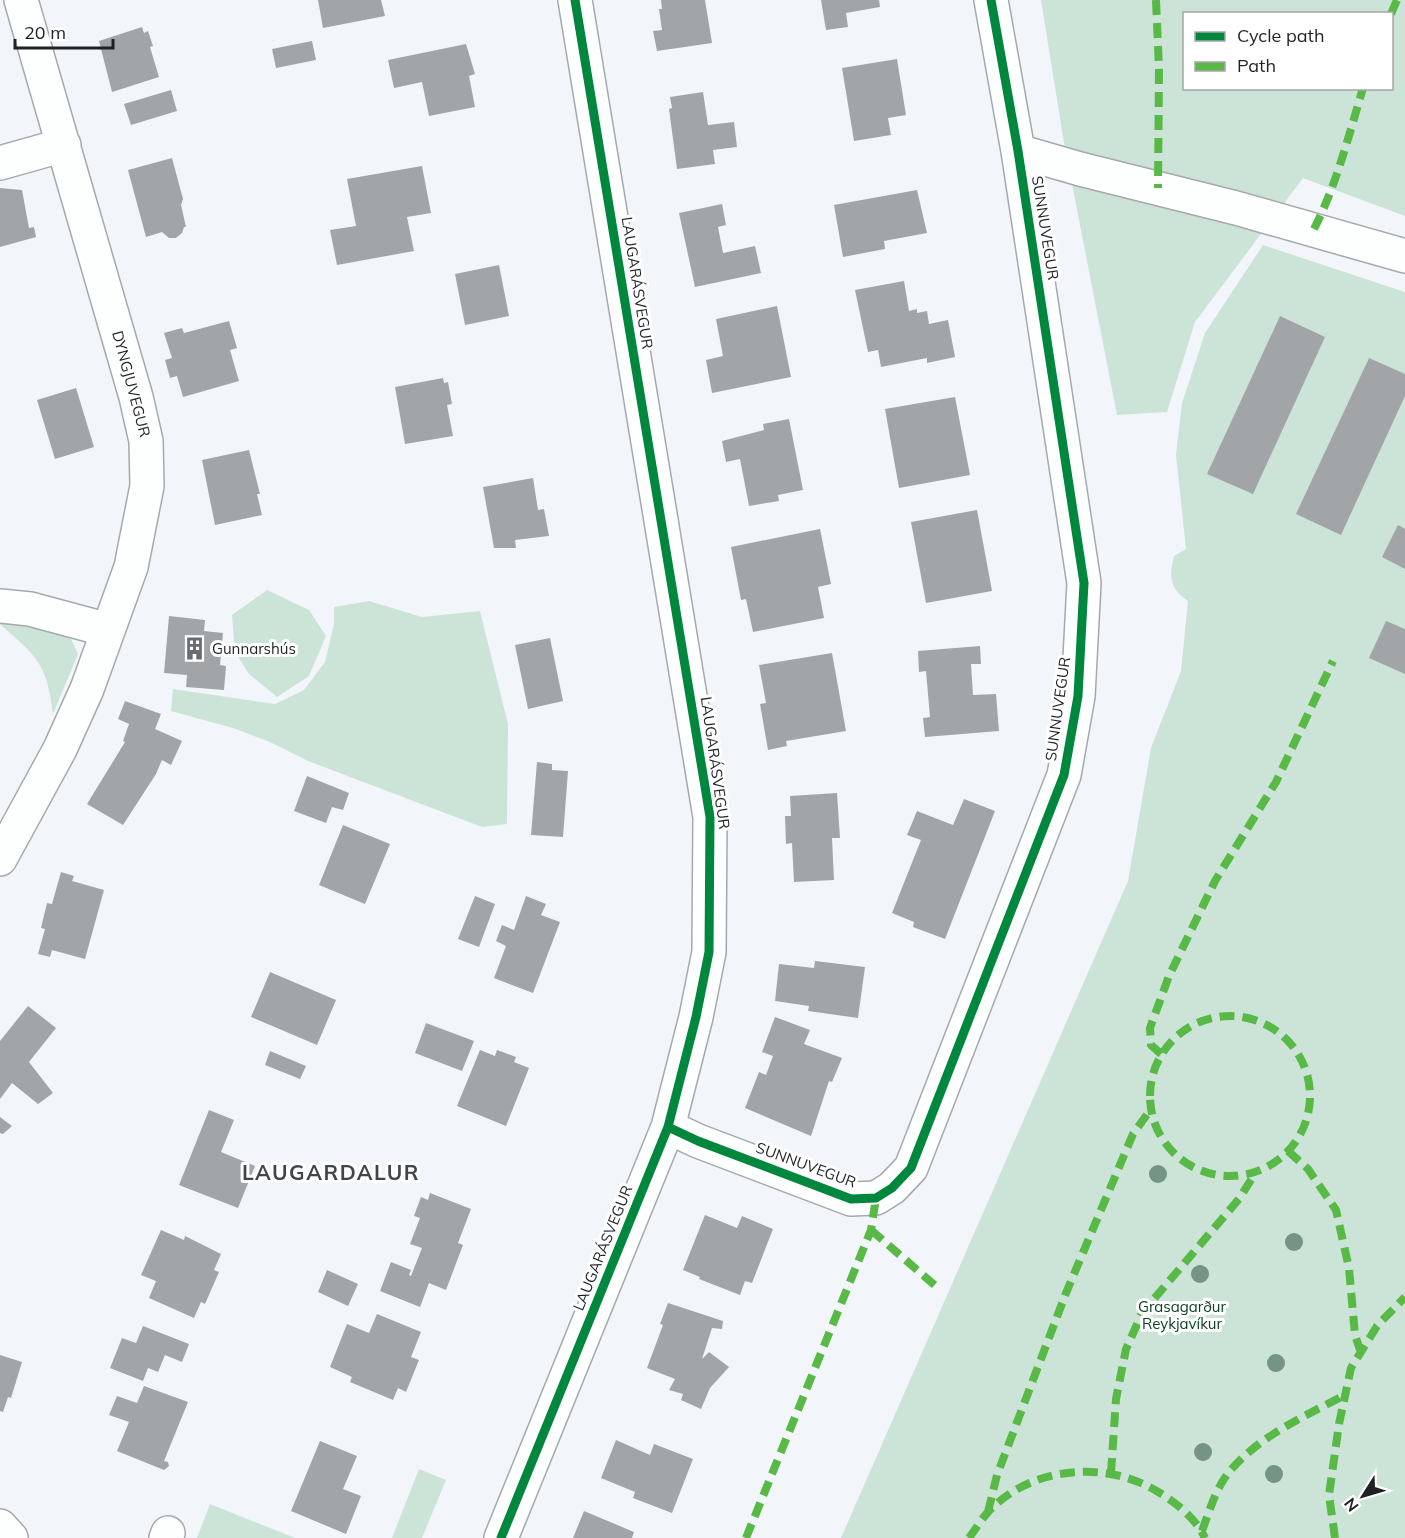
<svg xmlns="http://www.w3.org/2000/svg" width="1405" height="1538" viewBox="0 0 1405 1538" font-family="Mulish,sans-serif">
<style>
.green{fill:#cce3d7;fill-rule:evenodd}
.building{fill:#a2a5a8}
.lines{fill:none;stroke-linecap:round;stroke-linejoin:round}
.minor-casing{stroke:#a6a9ac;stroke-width:36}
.minor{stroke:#fdfefe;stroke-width:33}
.quiet{stroke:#58b947;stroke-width:8;stroke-dasharray:15 8;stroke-linecap:butt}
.cycleway-casing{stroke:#fff;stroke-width:13}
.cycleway{stroke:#00873e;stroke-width:9}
.tree{fill:#749485}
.labels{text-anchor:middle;stroke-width:6;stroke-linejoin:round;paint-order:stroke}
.street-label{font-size:15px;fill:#1f2225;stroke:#fff}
.poi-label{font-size:15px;fill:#1f2225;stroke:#fff;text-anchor:start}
.park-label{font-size:15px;fill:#0c4326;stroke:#fff}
.district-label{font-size:21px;font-weight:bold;letter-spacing:1.5px;fill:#3e454b;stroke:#fff}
</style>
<rect width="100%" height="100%" fill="#f2f6fa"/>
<path class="green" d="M1041,0H1405V216L1303,178L1195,322L1167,412L1117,415L1064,143ZM1184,14H1392V88H1184Z
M1263,245L1405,292V1538H841L1128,881L1151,748L1181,671L1188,601C1169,588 1169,576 1174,556L1186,549L1176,455L1182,403L1205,333Z
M267,590L309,610L326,636L309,676L277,697L249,674L235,652L232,615Z
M369,601L422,617L480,611L508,724L507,824L482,827L308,761L270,742L233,728L171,711L173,689L275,704L304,690L325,662L334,624V607Z
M0,621L57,631L71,639L78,654L53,714C47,663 37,657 0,624Z
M419,1469L446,1480L422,1538H392Z
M210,1504L295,1538H197Z"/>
<path class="building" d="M318,0H381L385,16L323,28Z
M661,0H705L712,43L657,51L653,31L662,30L659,9H662Z
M821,0H879L880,7L846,13L848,27L826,30Z
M142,27L144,33L148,31L153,46L150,47L159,77L112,92L99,41Z
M312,41L316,60L276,68L272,49Z
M466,44L475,74L469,76L475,107L429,116L422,82L394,88L388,60Z
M897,59L906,115L888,118L891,135L854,141L842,68Z
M171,90L177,111L131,125L124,104Z
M703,92L708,125L734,122L737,147L713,150L715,164L677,169L669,109L672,108L670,97Z
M172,158L183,199L181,205L186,227H184L182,233L176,238H169L162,232L146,237L128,170Z
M422,166L431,213L407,217L414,251L337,265L330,230L356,226L347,179Z
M0,188L22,190L29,228L34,227L36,237L0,247Z
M917,190L927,233L884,241L885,249L843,257L834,205Z
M722,204L726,225L718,227L723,253L755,246L761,273L695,287L679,213Z
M499,265L509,316L465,325L455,274Z
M904,281L909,311L917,309V313L927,311L929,324L948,320L955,357L927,363V358L881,367L878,350L868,352L855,290Z
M777,306L791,377L712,393L706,360L723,356L716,319Z
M1280,316L1325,337L1253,494L1207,474Z
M229,321L237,348L230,350L239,381L183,397L177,376L170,378L165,360L172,358L164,333L182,328L184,333Z
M1369,358L1405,374V396L1341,535L1296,514Z
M443,378L444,383L448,382L452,404L447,405L453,436L405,444L395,387Z
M76,388L94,447L55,459L37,400Z
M955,397L970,475L899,488L885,409Z
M789,419L803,490L778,495L779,501L749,506L740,459L726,462L722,441L764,430L763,424Z
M249,450L260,494H257L262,515L215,525L202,460Z
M533,478L538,510L544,509L549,536L515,540L516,548H494L483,487Z
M977,510L992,591L926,603L911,522Z
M1398,525L1405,529V569L1382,557Z
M820,529L831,584L818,587L824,618L753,632L746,599L741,600L731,547Z
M169,616L205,620L204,631L223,633L220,665L226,666L224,690L186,687L187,675L164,673Z
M1386,621L1405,629V674L1369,658Z
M550,638L563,701L528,709L515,645Z
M980,646L981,664H971L973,695L996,694L999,731L925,737L923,718L930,717L926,671L919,672L918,651Z
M832,653L846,731L786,741L787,746L768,750L760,704L766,703L759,665Z
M125,701L161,714L155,729L182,741L171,765L162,760L156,774L123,825L87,804L125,742L123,741L129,724L118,719Z
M537,762L552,764V770L568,771L563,837L531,835Z
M307,776L349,793L343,810L332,807L326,823L294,811Z
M837,793L840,838H832L834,880L794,882L792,843L786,844L785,816H791L790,796Z
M964,799L995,811L945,939L913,927L914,922L892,913L921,840L907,835L917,811L953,825Z
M343,825L390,844L365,904L319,885Z
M61,872L74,876L72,881L104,890L85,959L52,950L50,957L38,954L45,929L41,928L47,903L52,904Z
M475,896L495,904L479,947L458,939Z
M526,896L546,904L541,915L560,922L533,993L494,978L506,946L496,941L502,925L514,930Z
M815,961L865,967L858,1018L808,1011L809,1006L775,1001L779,964L814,968Z
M270,972L336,1000L317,1045L251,1017Z
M28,1006L56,1028L29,1062L53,1093L38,1104L12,1083L0,1099V1041Z
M775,1017L810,1030L804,1044L842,1058L832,1082L829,1081L811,1136L745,1108L759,1072L766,1075L773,1056L762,1052Z
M426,1023L474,1041L462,1071L415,1053Z
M480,1050L495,1056L497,1050L516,1057L514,1062L529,1068L506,1126L457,1106Z
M270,1051L306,1066L300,1079L265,1065Z
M209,1110L234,1120L221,1152L255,1166L238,1208L179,1185Z
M0,1117L12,1126L3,1134L0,1133Z
M430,1193L471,1209L458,1243L463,1245L446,1290L429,1283L420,1307L380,1291L391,1262L411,1270L409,1275L411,1276L422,1248L410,1244L420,1218L414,1216L421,1197L428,1200Z
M705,1215L737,1228L742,1216L773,1229L752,1283L745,1281L740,1295L699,1279L700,1277L683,1270Z
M161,1230L184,1240L185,1236L221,1254L214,1270L219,1272L205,1304L201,1302L194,1318L149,1298L156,1281L141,1275Z
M327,1270L358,1284L348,1306L318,1292Z
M668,1303L723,1321L722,1329L712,1328L702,1359L709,1352L729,1367L710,1388L701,1409L681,1400L683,1394L669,1390L675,1379L647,1368L663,1325L660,1324Z
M377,1314L421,1332L411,1357L419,1360L406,1392L398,1388L393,1400L350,1382L352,1377L330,1367L347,1324L369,1333Z
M143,1326L189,1344L182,1362L165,1355L158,1372L148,1368L143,1381L110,1368L122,1338L136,1343Z
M0,1355L22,1362L11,1398L8,1397L3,1412L0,1411Z
M144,1386L188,1402L164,1461L168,1462L169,1466L164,1470L117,1451L129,1422L109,1415L117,1396L137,1403Z
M616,1440L650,1455L654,1444L693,1459L672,1513L633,1498L635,1492L601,1478Z
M320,1441L357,1456L343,1489L361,1496L346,1534L291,1511Z
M584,1511L634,1532L632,1538H573Z"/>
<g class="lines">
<defs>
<path id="minor" d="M1018,151L1080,169L1236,208L1405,256
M0,163L64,145
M0,606L30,609L108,630
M0,859L60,749L87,689L131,567L147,486L146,441L136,397L21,0
M668,1127L698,1141L851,1199L876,1198L892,1188L911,1168L1064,775L1078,696L1084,583L1018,151L991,0
M0,1526L11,1538
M166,1538L168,1533
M501,1538L668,1127L696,1017L709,952L710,817L575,0"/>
</defs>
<use href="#minor" class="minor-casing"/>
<use href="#minor" class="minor"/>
<path class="quiet" d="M1156,0L1159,69L1158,188
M1391,14L1397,0
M1314,229C1336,186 1349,135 1363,88
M1150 1096a80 80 0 1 1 160 0a80 80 0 1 1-160 0Z
M1161,1054L1151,1045L1150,1028L1169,976L1215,881L1276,782L1333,661
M1288,1151L1308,1169L1336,1210L1349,1268L1355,1335L1360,1350
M871,1230L938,1288
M1111,1473L1116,1399L1126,1349L1142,1313L1239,1199L1256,1172
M988,1512L997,1475L1066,1293L1133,1134L1151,1109
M1202,1531C1209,1512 1216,1488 1229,1472C1259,1436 1305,1416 1345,1395
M746,1538L871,1230L876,1198
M969,1538C975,1530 981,1520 988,1512C1032,1465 1108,1460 1160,1493C1178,1504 1196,1519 1205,1538
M1335,1538L1329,1495L1339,1424L1351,1368L1377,1326L1405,1297"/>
<defs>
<path id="cycleway" d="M668,1127L698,1141L851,1199L876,1198L892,1188L911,1168L1064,775L1078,696L1084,583L1018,151L991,0
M501,1538L668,1127L696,1017L709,952L710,817L575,0"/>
</defs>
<use href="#cycleway" class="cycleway-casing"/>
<use href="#cycleway" class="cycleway"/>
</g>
<g class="tree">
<circle cx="1158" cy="1174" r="9"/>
<circle cx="1294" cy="1242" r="9"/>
<circle cx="1200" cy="1274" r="9"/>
<circle cx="1276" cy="1363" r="9"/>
<circle cx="1203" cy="1452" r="9"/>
<circle cx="1274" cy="1474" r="9"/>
</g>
<defs>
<symbol id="building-bare" viewBox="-9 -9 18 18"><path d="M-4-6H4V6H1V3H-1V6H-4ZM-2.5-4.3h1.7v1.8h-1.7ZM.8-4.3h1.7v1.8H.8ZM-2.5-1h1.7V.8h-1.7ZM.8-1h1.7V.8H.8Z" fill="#696c70" stroke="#fff" stroke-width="2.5" paint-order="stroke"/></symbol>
</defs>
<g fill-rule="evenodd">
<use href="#building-bare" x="178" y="632" width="33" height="33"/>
</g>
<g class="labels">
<g class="street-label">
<text transform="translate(1045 228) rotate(81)" y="5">SUNNUVEGUR</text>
<text transform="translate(637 283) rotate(81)" y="5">LAUGARÁSVEGUR</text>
<text transform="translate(131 384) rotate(75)" y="5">DYNGJUVEGUR</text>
<text transform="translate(1058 709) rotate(-82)" y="5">SUNNUVEGUR</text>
<text transform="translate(715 763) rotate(82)" y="5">LAUGARÁSVEGUR</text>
<text transform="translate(806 1165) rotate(20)" y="5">SUNNUVEGUR</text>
<text transform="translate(603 1248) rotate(-68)" y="5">LAUGARÁSVEGUR</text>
</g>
<g class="poi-label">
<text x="212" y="654">Gunnarshús</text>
</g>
<g class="park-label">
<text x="1182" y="1312">Grasagarður<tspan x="1182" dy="17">Reykjavíkur</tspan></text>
</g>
<g class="district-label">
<text x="331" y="1180">LAUGARDALUR</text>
</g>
</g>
<rect x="1183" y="12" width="210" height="78" fill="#ffffff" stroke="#a5a7a8" stroke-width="1.5"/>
<rect x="1195" y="32" width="30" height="9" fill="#00873e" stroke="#a5a7a8" stroke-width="1.5"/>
<text x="1237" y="42" font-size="18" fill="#1f2225">Cycle path</text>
<rect x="1195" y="62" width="30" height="9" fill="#58b947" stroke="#a5a7a8" stroke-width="1.5"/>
<text x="1237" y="72" font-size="18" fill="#1f2225">Path</text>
<g transform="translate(1363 1496) rotate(233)" stroke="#ffffff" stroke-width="4.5" paint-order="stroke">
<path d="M0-4.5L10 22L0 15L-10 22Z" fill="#1f2225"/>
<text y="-9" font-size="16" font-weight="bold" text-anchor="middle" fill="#1f2225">N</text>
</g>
<path d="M15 39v9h98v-9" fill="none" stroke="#1f2225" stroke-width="3"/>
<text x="24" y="39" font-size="18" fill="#1f2225" stroke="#ffffff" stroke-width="4.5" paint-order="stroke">20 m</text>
</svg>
